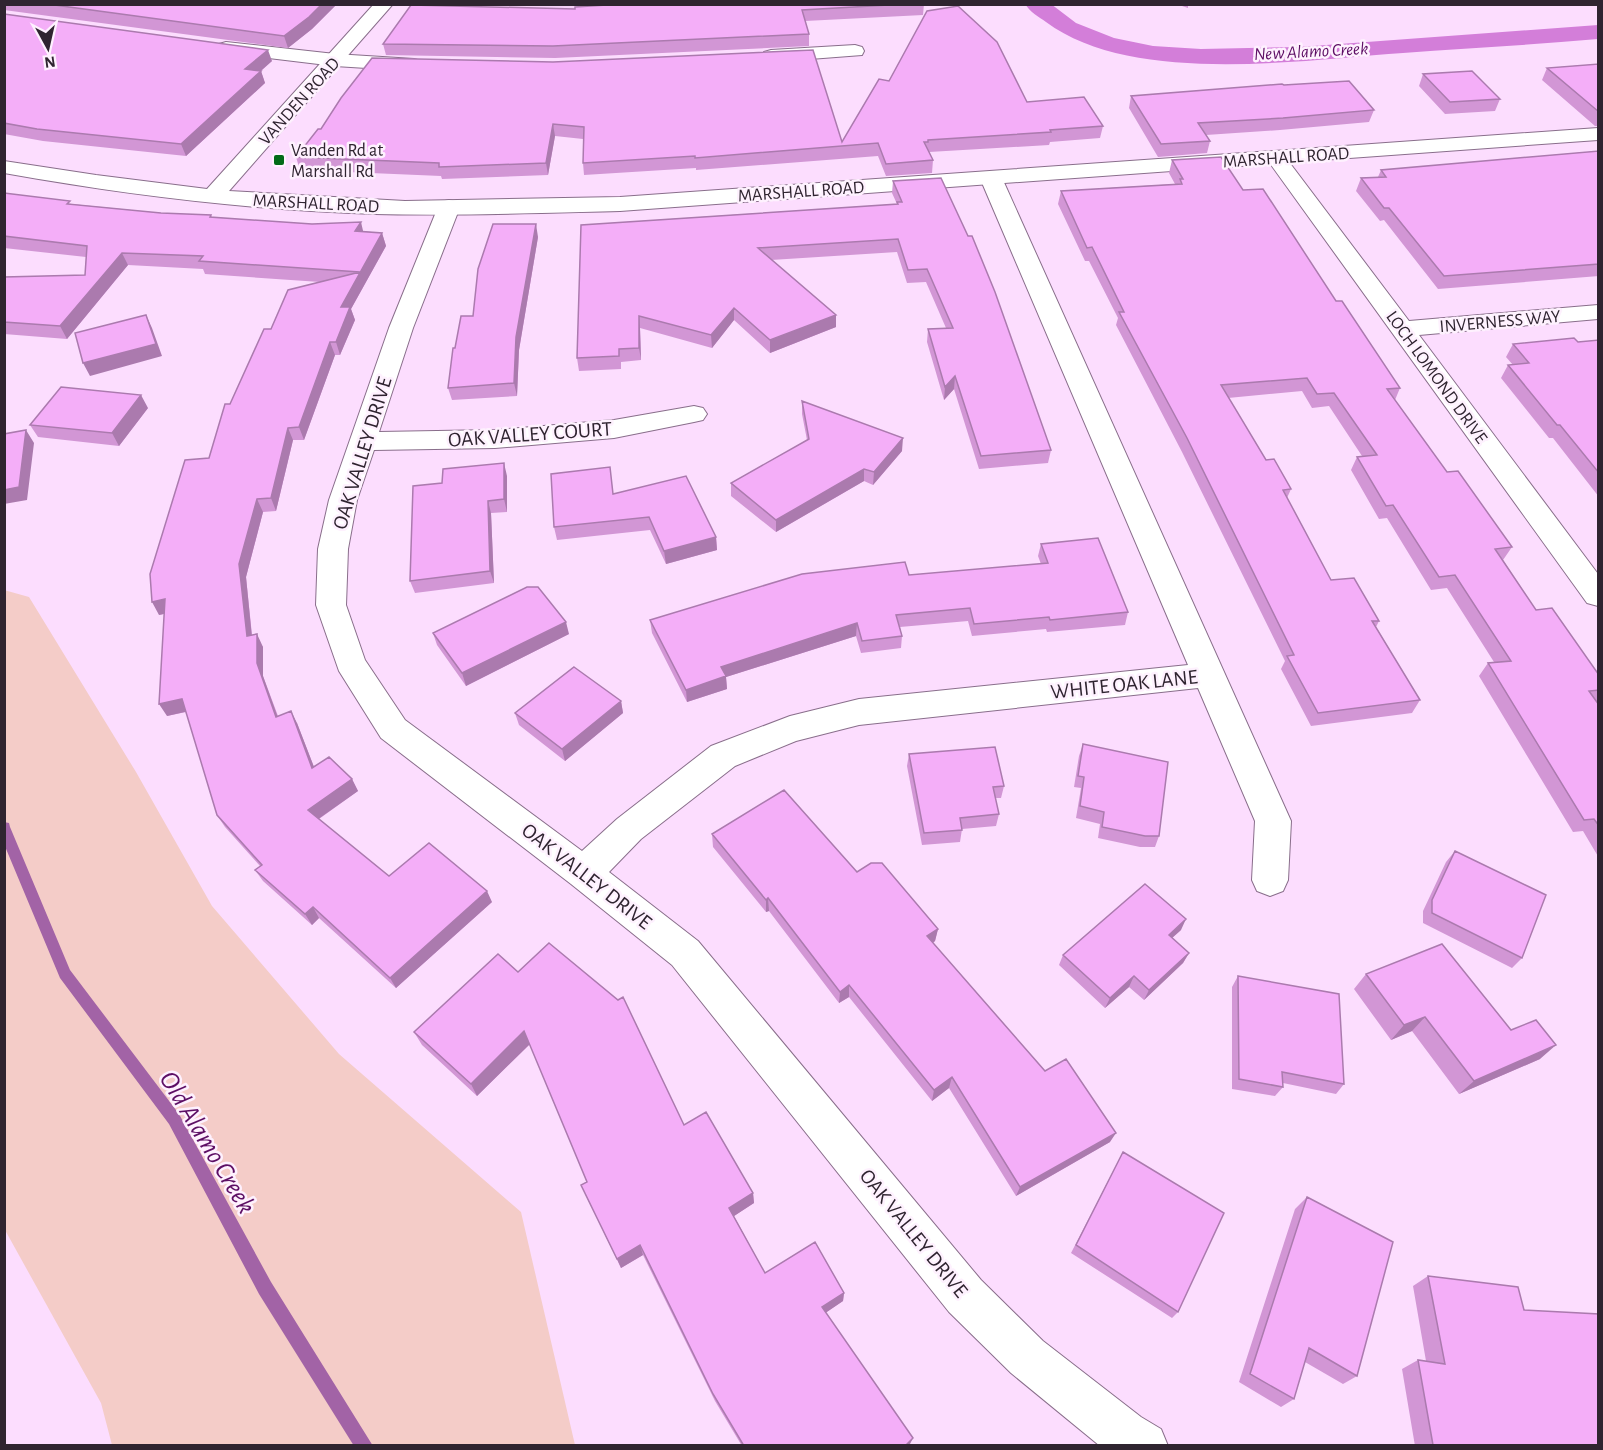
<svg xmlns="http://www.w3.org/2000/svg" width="1603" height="1450" viewBox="0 0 1603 1450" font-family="'Alegreya Sans',sans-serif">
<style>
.built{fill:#f6d1f8}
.green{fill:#f4ccc8}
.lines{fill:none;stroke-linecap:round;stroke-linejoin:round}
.stream{fill:#a263a6;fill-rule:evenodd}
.canal{fill:#d37ed9;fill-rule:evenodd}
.minor-casing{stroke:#896e8b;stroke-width:2}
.tertiary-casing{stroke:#896e8b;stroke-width:2}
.minor{fill:#fff;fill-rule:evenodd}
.tertiary{fill:#fff;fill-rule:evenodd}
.wall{fill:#d296d5}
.shaded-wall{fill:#ab7aae}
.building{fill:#f4aef8;stroke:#ab7aae;stroke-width:1.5}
.poi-dot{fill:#026a18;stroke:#fef1fe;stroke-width:2}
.labels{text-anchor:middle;stroke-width:5;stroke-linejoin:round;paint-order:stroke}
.far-water-label{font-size:18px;font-style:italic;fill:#5d0e64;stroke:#fef1fe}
.far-street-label{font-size:18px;fill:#2f2430;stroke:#fef1fe}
.far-poi-label{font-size:18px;fill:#2f2430;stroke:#fef1fe;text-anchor:start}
.street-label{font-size:21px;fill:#2f2430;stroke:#fef1fe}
.near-water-label{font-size:27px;font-style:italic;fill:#5d0e64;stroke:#fef1fe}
</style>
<rect width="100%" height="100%" fill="#fcddfe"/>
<path class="built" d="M413,4L741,5L621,13L409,9Z"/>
<path class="green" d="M4,590L29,597L136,772L212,906L339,1054L521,1212L575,1445H112L101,1403L5,1230Z"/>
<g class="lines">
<path class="stream" d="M4,822L9,823L10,827L70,970L179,1114L271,1282L373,1446H354L259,1294L169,1124L60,978L4,844Z"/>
<path class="canal" d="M1025,4H1051L1076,23L1114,38L1153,46L1201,49L1299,47L1598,25V39C1533,45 1468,48 1403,53C1301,60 1132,86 1046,22C1039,17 1030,12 1025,4Z"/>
<defs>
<path id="minor" d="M226,42L335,54L414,59L421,61L424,65L421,69L414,71L335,66L219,52L217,48L219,44Z
M855,45L862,47L864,51L862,55L771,62L764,60L761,56L764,52L771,50Z
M1276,152L1283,154L1409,321L1598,305V319L1419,335L1598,574V606L1587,603L1269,162L1265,158L1269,154Z
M991,172L999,173L1002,178L1291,821L1288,880L1283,891L1270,896L1257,891L1252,880L1255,821L1198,688L859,725L796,741L735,766L641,839L609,872L698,941L981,1280L1043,1341L1141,1417L1161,1429L1168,1446H1100L1011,1373L949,1312L672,965L571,884L381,738L339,671L316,605L318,549L329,500L389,328L438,207L441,202L449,200L457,202L460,207L413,328L379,432L495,430L614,420L694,406L703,408L707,414L703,420L694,422L614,438L495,448L374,450L357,500L348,549L346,605L365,660L405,720L582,851L617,819L711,746L790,716L859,699L1188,665L980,178L983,173Z"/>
<path id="tertiary" d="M374,4H393L229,191L405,201L620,197L1598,128V140L620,211C538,213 456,216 375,214C250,210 127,195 4,173V161L96,175L207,189Z"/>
</defs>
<use href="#minor" class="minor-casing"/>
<use href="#tertiary" class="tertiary-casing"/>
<use href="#minor" class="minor"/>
<use href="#tertiary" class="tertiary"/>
</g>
<path class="wall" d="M4,4H337L312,29L288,48L4,10Z
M623,4H924L923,15L805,21L809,34V46L555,58L386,55L383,44L575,9Z
M1176,4H1188V8Z
M4,14L272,61L261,71L265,83L186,156L43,141L4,134Z
M1599,64V126H1595L1542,80L1547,68Z
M1423,74L1500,99L1495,111L1445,114L1419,86Z
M1284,85L1374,110L1369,122L1280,130L1206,135L1210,141L1207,153L1158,157L1129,108L1131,96Z
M341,98L842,142L1027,102L1103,126L1100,138L1050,142L1049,145L929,152L933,160L932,173L886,176L878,156L696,170V168L584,175L583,163V139L555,136L548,175L442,179L441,176L300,170L296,157L321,129Z
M1599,151V276L1438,289L1384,220L1380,221L1356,191L1361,178L1378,177L1381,170Z
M1172,160L1243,190L1336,301L1400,388L1395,400L1447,472L1512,547L1503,560L1536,610L1599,675V700L1596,702L1599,705V858L1583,831L1573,832L1479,676L1488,663L1494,662L1447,588L1431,590L1387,518L1379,519L1351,470L1357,457L1362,456L1329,406L1312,408L1302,391L1228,398L1266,460L1291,489L1287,498L1331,580L1379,621L1376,627L1420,700L1412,713L1311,726L1281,669L1285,661L1182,452L1116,325L1118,318L1089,261H1085L1058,204L1061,191L1175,184L1169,173Z
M893,181L1051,450L1048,463L979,469L954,389L944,400L927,342L928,329L946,328L926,282L907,283L897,252L771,260L836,315V327L770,353L734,320L712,348L640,328L641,360L621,362V369L579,371L577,358L581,225L897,204L892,193Z
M4,193L72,204L161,213L211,215L212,217L382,233L386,246L351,309L355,320L340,355H335L304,440H293L276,511L263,512L246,577L252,635L263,647V676L278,716L297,723L314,767L352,779L358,791L319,819L389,876L492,902L396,988L319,918L312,925L263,881L255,870L260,866L225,827L217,815L186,712L167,716L164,614L159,615L209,458L230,404L271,329L320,282L205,274L203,269L128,265L67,339L4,334V277L85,275L86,257L4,248Z
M538,237L519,350L517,396L452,400L448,388L455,348L473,316Z
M1599,340V497L1553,438H1549L1501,378L1508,365H1513L1506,357L1513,344L1578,342Z
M802,401L902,451L873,485L864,481L776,532L731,496V483L807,440L802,414Z
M148,408L119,446L38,437L30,425Z
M610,467L613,494L716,537L717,550L666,564L650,530L557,540L554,527Z
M507,476V512L491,513L494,583L415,593L410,581L442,483Z
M1041,544L1128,612L1125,625L1047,632L1046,629L972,636L968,621L900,627L902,636L901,648L861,653L856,636L726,677L727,689L687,702L652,633L650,620L909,575L1041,564L1038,556Z
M433,633L569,634L466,686L437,645Z
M621,701L623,713L565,761L519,725L515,713Z
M1083,744L1159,836L1155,847H1140L1098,838L1100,824L1076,818L1081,788L1074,787L1079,756Z
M909,754L1004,786L1001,798H995L999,814L996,826L962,829L960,842L922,845L907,766Z
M712,834L857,872L938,929L935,941L933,943L1045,1071L1110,1142L1016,1196L949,1088L932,1101L849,997L839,1003L769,911L766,912L713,847Z
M1455,851L1522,958L1512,968L1423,923V911L1446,862Z
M1181,930L1172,938L1189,953L1183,963L1144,1000L1129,987L1105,1008L1059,965L1063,955Z
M498,954L684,1125L753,1193L754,1203L734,1216L765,1273L844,1293L843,1301L825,1313L910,1444L909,1446H742L715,1401L643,1255L621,1268L581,1185L587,1182L530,1044L477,1096L422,1045L414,1032Z
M1366,974L1511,1030L1540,1059L1459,1094L1412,1031L1391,1040L1354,989Z
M1238,976L1344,1084L1336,1094L1283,1083V1087L1275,1096L1232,1089V987Z
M1123,1152L1178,1312L1172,1318L1071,1253Z
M1307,1197L1357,1376L1343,1384L1305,1362L1294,1399L1281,1407L1239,1382L1295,1209Z
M1428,1276L1524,1310L1599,1446H1415L1402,1369L1418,1360L1426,1361L1413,1286Z"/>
<path class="shaded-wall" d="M322,4H337L312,29L288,48L284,36Z
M268,50L272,61L249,81L245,69Z
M261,71L265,83L186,156L181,144Z
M553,124L555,136L548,175L546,163Z
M361,222L364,235L355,231Z
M536,224L538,237L519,350L517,396L514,383L516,337Z
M382,233L386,246L351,309L355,320L340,355L336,342L341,307Z
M122,253L128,265L67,339L60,326Z
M734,308V320L712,348L711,335Z
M146,315L152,328L162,356L90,376L83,363Z
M836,315V327L770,353V340Z
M639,316L640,328L641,360L639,348Z
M330,342L335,355L304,440L299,427Z
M955,376L954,389L944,400L945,387Z
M141,395L148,408L119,446L112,433Z
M288,428L293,440L276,511L271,498Z
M26,430L34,443L27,500L4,504V490Z
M903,438L902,451L873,485L874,472Z
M504,463L507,476V512L504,499Z
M864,469V481L776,532V520Z
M257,499L263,512L246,577L253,648L247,636L239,564Z
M488,501L491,513L494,583L490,571Z
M716,537L717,550L666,564L664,551Z
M165,599L172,612L159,615L152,602Z
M566,622L569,634L466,686L462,673Z
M857,623L856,636L726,677L727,689L687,702L686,690L721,667Z
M257,634L263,647V676L282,729L276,717L257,663Z
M182,699L189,711L167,716L159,704Z
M621,701L623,713L565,761L562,749Z
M291,711L297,723L319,780L312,768Z
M352,779L358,791L314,822L308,810Z
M487,891L492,902L396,988L390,978Z
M768,898L769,911L766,912V900Z
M313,907L319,918L312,925L305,914Z
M1186,919L1181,930L1163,946L1169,935Z
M938,929L935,941L925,948L927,936Z
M1189,953L1183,963L1144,1000L1149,990Z
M1134,976L1129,987L1105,1008L1110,998Z
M849,985V997L839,1003L840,992Z
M1425,1017L1412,1031L1391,1040L1404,1025Z
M524,1031L530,1044L477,1096L471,1084Z
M1556,1045L1540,1059L1459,1094L1474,1081Z
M952,1077L949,1088L932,1101L934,1090Z
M1116,1133L1110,1142L1016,1196L1020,1187Z
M753,1193L754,1203L731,1218L729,1208Z
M640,1245L643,1255L621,1268L617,1259Z
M844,1293L843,1301L821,1316L822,1307Z
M913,1438L909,1446H905Z"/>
<path class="building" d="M47,4H322L309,17L284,36Z
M623,4H906L802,10L809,34L553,46L383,44L411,5L575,9V7Z
M958,6L997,42L1027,102L1084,97L1103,126L1050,130L1051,132L928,140V142H924L933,160L886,164L878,143L695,158V156L583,163L584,127L553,124L546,163L439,167V163L296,157L318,129H321L341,98L372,58L553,62L813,50L842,142L879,79L889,81L927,11Z
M4,14L268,50L245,69L261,71L181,144L37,129L4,123Z
M1599,64V112L1547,68Z
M1472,71L1500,99L1450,102L1423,74Z
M1349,81L1374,110L1283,118L1198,123L1210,141L1161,144L1131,96L1282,84L1284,85Z
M1599,151V264L1444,276L1389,208H1384L1361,178L1386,177L1381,170Z
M1221,157L1243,190L1263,189L1336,301H1342L1400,388L1387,389L1447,472L1458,471L1512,547L1495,549L1536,610L1552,608L1599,675V690L1589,691L1599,705V826L1594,819L1584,820L1488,663L1511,661L1455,575L1439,577L1393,505L1386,506L1357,457L1377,455L1334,393L1317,394L1307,378L1221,385L1266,460L1274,459L1291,489L1283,490L1331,580L1354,578L1379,621H1372L1420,700L1318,713L1287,656L1294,655L1187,438L1119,312H1124L1092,247L1087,248L1061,191L1182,184L1180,179H1183L1172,160Z
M941,178L968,236H972L995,292L1051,450L981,456L955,376L945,387L928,329L953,328L927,269L908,270L898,239L758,248L836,315L770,340L734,308L711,335L639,316V348L619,349V356L577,358L581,225L898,204L897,202H902L893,181Z
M4,193L70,201L67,204L161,213L211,215L210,217L312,224L361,222L355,231L382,233L341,307H350L336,342H330L299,427L288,428L271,498L257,499L239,564L247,636L257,634V663L276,717L291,711L312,768L329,757L352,779L308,810L389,876L429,843L487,891L390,978L313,907L305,914L255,870L262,865L217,815L182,699L159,704L165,599L152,602L150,574L185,460L209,458L225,404H230L264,329H271L288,290L360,272L199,261L203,256L122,253L60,326L4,322V277L85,275L87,246L4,236Z
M493,224H536L516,337L514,383L448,388L453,348H455L461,316H473L478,269Z
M146,315L156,344L83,363L75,333Z
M1574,338L1578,342L1599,340V473L1560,425H1557L1508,365L1529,363L1513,344Z
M61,387L141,395L112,433L30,425Z
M802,401L903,438L874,472L864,469L776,520L731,483L809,439Z
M26,430L19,487L4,490V434Z
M504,463V499L488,501L490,571L410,581L413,486L442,483L443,469Z
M610,467L613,494L686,476L716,537L664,551L649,517L554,527L551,474Z
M1098,538L1128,612L1050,620L1049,617L974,624L970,608L896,615L902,636L862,641L857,623L721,667L726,676L686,690L650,620L802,574L905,562L909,575L1048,563L1041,544Z
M527,587H538L566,622L462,673L433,633Z
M574,667L621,701L562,749L515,713Z
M1083,744L1168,762L1159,836H1145L1102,827L1104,812L1080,806L1084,777L1078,776Z
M995,747L1004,786L993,787L999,814L960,818L962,830L924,833L909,754Z
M784,790L857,872L871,863H882L938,929L927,936L1045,1071L1066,1059L1116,1133L1020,1187L952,1077L934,1090L849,985L840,992L768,898L766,900L712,834Z
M1455,851L1546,895L1522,958L1432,913V900Z
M1145,884L1186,919L1169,935L1189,953L1149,990L1134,976L1110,998L1063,955Z
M549,943L618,1000L623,997L684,1125L706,1112L753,1193L729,1208L765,1273L815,1242L844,1293L822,1307L913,1438L905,1446H744L713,1394L640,1245L617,1259L581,1185L587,1182L524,1031L471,1084L414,1032L498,954L518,972Z
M1442,944L1511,1030L1536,1020L1556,1045L1474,1081L1425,1017L1404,1025L1366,974Z
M1238,976L1339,994L1344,1084L1282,1072L1283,1087L1239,1079Z
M1123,1152L1224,1213L1178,1312L1076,1245Z
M1307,1197L1393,1242L1357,1376L1309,1348L1294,1399L1250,1374Z
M1428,1276L1518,1287L1524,1310L1599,1314V1446H1440L1433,1445L1418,1360L1445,1364Z"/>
<rect class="poi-dot" x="273" y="154" width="12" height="12" rx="3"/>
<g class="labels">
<g class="far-water-label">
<text transform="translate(1311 51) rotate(-3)" y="6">New Alamo Creek</text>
</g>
<g class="far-street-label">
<text transform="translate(299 101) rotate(-48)" y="6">VANDEN ROAD</text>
<text transform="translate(1286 157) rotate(-4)" y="6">MARSHALL ROAD</text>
<text transform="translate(801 191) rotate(-4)" y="6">MARSHALL ROAD</text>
<text transform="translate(316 203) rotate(3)" y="6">MARSHALL ROAD</text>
<text transform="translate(1500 321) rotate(-5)" y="6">INVERNESS WAY</text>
<text transform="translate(1437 377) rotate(54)" y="6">LOCH LOMOND DRIVE</text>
</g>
<g class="far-poi-label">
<text x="291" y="156">Vanden Rd at<tspan x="291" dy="21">Marshall Rd</tspan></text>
</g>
<g class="street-label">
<text transform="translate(530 434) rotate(-4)" y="7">OAK VALLEY COURT</text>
<text transform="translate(362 453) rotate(-73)" y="7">OAK VALLEY DRIVE</text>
<text transform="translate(1124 684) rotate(-6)" y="7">WHITE OAK LANE</text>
<text transform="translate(587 876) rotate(38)" y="7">OAK VALLEY DRIVE</text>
<text transform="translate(914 1233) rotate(51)" y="7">OAK VALLEY DRIVE</text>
</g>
<g class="near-water-label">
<text transform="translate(208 1142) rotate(59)" y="9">Old Alamo Creek</text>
</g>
</g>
<rect width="1603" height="1450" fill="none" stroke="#2f2430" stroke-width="12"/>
<g transform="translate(48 48) rotate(172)" stroke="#fef1fe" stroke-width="4.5" paint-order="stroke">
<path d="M0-4.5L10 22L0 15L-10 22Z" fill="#2f2430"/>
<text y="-9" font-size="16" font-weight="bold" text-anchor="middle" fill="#2f2430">N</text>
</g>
</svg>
